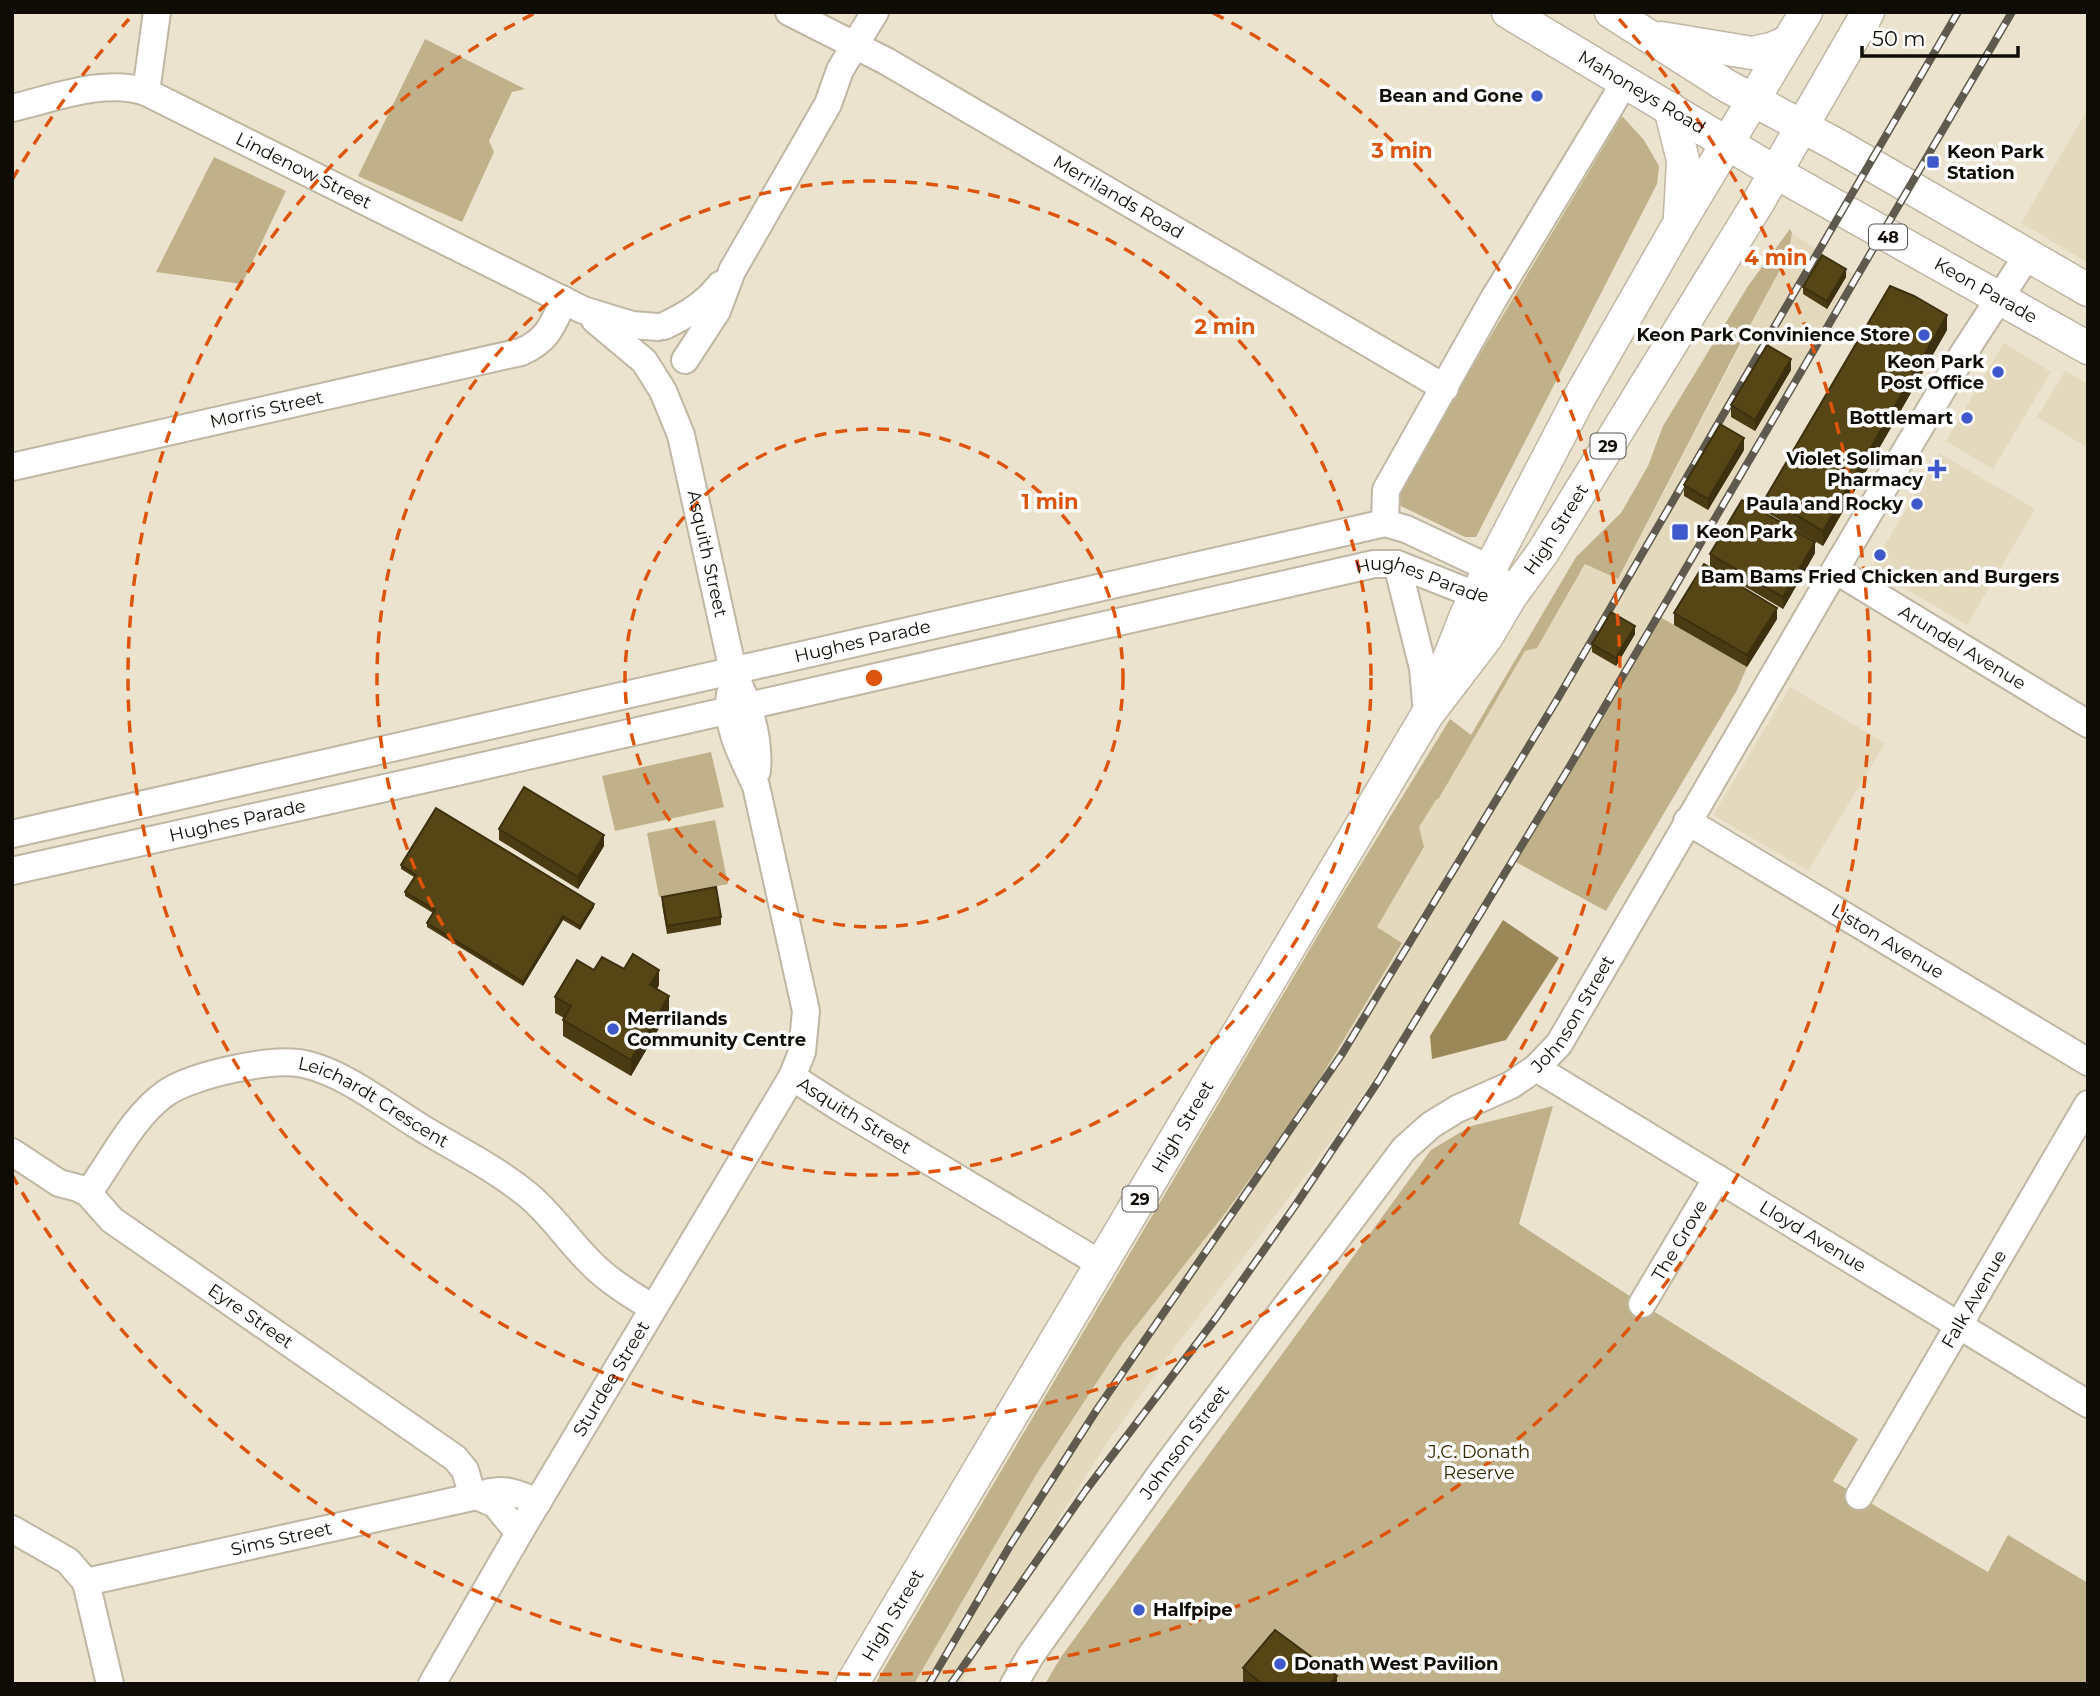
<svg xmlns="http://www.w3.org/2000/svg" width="2100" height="1696" viewBox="0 0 2100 1696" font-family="Montserrat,sans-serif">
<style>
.built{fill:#e4d9bc}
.green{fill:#c0b18a}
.water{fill:#9a8858}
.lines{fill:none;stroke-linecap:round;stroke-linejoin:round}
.minor-casing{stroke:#bfb7a3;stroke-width:30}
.major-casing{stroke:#bfb7a3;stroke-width:35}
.minor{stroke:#fff;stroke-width:26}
.major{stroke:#fff;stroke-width:32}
.rail-casing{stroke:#5f5a4e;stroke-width:8}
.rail{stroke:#fff;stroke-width:5;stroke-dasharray:16;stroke-linecap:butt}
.wall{fill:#4a3b12}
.shaded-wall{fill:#3c300f}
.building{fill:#564515;stroke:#3c300f;stroke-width:2}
.ring{fill:none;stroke:#dd550c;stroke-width:3.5;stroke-dasharray:12 9}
.poi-dot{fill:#3f59cc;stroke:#fff;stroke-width:2.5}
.labels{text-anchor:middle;stroke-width:7;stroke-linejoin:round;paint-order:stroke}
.shield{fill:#fff;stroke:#575550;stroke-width:2}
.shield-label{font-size:16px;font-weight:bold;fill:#0f0c05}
.street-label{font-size:18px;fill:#0f0c05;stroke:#fff}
.poi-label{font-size:18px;font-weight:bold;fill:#0f0c05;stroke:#fff;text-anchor:end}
.park-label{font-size:18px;fill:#352700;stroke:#fff}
.centre{fill:#dd550c;stroke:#fff;stroke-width:3.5}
.ring-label{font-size:21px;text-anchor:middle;font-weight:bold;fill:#dd550c;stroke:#fff;stroke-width:7;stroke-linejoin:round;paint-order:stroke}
</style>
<rect width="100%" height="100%" fill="#ece3ce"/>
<path class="built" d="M2088,109V263L2021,223Z
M1792,233L1854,275L1540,814L1404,1036L1321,1155L1167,1358L1107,1443L1051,1530L960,1684H914L1036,1475L1122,1344L1226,1212L1307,1100L1402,943L1377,927L1424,848L1419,827L1436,800L1439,798L1525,651L1537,648L1586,564L1619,578L1788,255Z
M2004,343L2051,372L1993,469L1946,441Z
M2065,371L2088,384V442L2085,446L2037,417Z
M1939,453L2035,509L1967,625L1871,569Z
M1790,687L1885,743L1808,871L1713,815Z"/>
<path class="green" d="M425,39L525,89L512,92L489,141L494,152L462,222L358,176Z
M1622,116L1644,140L1659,166L1657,184L1476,537H1465L1401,506L1396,498L1401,486Z
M214,157L286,191L242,284L156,272Z
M1790,229L1792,233L1788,255L1732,359L1618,579L1585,564L1537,648L1525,651L1439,798L1436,800L1419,827L1424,847L1377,927L1402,943L1307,1100L1226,1212L1122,1344L1036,1475L914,1684H875L1339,900L1450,719L1471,735L1576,557L1621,513L1648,466L1663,426L1748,286Z
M1655,614L1747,667L1737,690L1606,911L1512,860Z
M711,752L724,807L615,831L602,776Z
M715,820L728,884L659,897L647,833Z
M1553,1106L1519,1224L1642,1304L1858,1439L1833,1481L1988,1572L2008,1535L2088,1583V1684H1045L1061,1657L1431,1150L1471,1126Z"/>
<path class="water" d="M1503,920L1559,958L1506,1040L1432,1059L1430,1036Z"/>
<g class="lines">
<defs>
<g id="minor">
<path id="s1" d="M789,12L886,61L1445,388"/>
<path d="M146,92L157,12"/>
<path id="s2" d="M12,108C55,98 104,78 146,92L583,310L632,325L658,327"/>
<path d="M595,320L644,361"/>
<path d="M664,326C687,315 704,305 720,285"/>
<path d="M685,360L717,311L732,271L828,104L840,70L875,12"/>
<path id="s3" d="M646,364L663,391L681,435L733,671C748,703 760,735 757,771"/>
<path id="s4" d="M12,467L521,352C548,340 552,326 564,300"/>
<path d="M1385,523L1386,490L1493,300L1625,82"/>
<path d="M1397,564L1423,668L1427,715"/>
<path id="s5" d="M1835,570L2088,724"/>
<path id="s6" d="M730,694C725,726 743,758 756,786L806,1011L802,1052L792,1077L842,1109L1101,1264"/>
<path id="s7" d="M1687,821L2088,1062"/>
<path id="s8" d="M12,834L1385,523L1406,529L1491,569L1511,596"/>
<path id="s9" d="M12,871L461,771L1374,564H1397L1476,595L1495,596"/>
<path id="s10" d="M1536,1068L2088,1404"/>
<path id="s11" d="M12,1152L59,1183L78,1188L88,1193L112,1220L455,1458L465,1470L473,1497"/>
<path id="s12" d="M88,1193C112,1161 132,1117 166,1093C192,1075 272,1057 304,1064C343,1072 386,1106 420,1127C456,1149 495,1168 528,1195C551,1214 568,1240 589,1261C607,1280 630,1294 653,1308"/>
<path id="s13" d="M1642,1304L1717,1178"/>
<path d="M477,1496L495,1504L519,1533"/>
<path id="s14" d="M1859,1496L2088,1104"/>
<path d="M12,1529L68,1561L86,1582L110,1684"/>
<path id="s15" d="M86,1582L477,1496C502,1486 514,1492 538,1502"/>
<path id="s16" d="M432,1684L519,1533L792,1077"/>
<path id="s17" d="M1014,1684L1031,1655L1164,1469L1404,1149L1431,1125L1457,1109L1511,1085L1536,1068L1559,1044L1835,570L1965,351L2027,256"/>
</g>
<g id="major">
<path id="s18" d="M1508,12L1775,172L2088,348"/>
<path d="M1611,12L1727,86L1837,145L2088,290"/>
<path d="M1661,38L1752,53L1771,49L1788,42"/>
<path d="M1670,108L1683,160L1680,217"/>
<path d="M1440,681L1467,613L1578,400L1680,222L1806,12"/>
<path id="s19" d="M852,1684L1427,715L1486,638L1511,596L1543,552L1759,201L1868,12"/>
</g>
</defs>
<use href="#minor" class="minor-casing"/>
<use href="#major" class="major-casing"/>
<use href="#minor" class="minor"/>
<use href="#major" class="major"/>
<defs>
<path id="rail" d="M929,1684L1011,1544L1096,1411L1342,1054L1558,698L1958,12
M951,1684L1086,1490L1216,1318L1297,1203L1379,1080L1567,771L2012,12"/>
</defs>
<use href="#rail" class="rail-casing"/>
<use href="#rail" class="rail"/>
</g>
<path class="wall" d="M1846,277L1827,309L1803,294V287Z
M1947,330L1823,546L1766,512V497Z
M1791,370L1755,431L1731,417V405Z
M1744,450L1708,510L1684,496V485Z
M1815,553L1783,609L1710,566V554Z
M1674,613L1777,619L1747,667L1674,625Z
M1635,634L1616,666L1592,652V644Z
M499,829L604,846L578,889L499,840Z
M401,865L594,907L580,930L563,920L523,986L427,927V923L433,913L405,896V892L414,877L401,869Z
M662,897L721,917V925L667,934L662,904Z
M624,969L659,985L657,989L669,1011L631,1076L563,1036V1020L564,1018L555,1013V997L594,970Z
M1243,1668L1337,1684H1243Z"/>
<path class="shaded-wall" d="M1846,269V277L1827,309V301Z
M1947,315V330L1823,546V531Z
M1791,359V370L1755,431V420Z
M1744,438V450L1708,510V499Z
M1815,542V553L1783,609V597Z
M1777,608V619L1747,667V655Z
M1635,626V634L1616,666V658Z
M604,835V846L578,889V877Z
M594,904V907L580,930V926Z
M563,916V920L523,986V982Z
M659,970V985L650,1000V985Z
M669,996V1011L631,1076V1060Z
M1337,1676V1684H1330Z"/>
<path class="building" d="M1822,255L1846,269L1827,301L1803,287Z
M1890,286L1914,296L1947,315L1823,531L1766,497Z
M1767,345L1791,359L1755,420L1731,405Z
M1720,424L1744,438L1708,499L1684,485Z
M1742,500L1815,542L1783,597L1710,554Z
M1704,564L1777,608L1747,655L1674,613Z
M1611,612L1635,626L1616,658L1592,644Z
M524,787L604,835L578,877L499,829Z
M436,808L594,904L580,926L563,916L523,982L427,923L435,910L405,892L416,875L401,865Z
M716,887L721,917L667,926L662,897Z
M633,954L659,970L650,985L669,996L631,1060L563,1020L571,1006L555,997L577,960L594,970L602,957L624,969Z
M1275,1630L1337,1676L1330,1684H1262L1243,1668Z"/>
<g class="ring">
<circle cx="874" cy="678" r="249"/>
<circle cx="874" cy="678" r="497"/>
<path d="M1213 13A746 746 0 1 1 535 13"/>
<path d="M12 180A995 995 0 0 1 129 19M1619 19A995 995 0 1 1 12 1175"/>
</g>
<g class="poi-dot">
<circle cx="1537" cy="96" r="7"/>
<rect x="1926" y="155" width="14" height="14" rx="3.5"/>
<circle cx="1924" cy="335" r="7"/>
<circle cx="1998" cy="372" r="7"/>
<circle cx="1967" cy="418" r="7"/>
<path d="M1933.5 458.5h7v7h7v7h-7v7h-7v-7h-7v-7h7z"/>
<circle cx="1917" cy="504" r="7"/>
<rect x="1671" y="523" width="18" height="18" rx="3.5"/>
<circle cx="1880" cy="555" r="7"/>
<circle cx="613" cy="1029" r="7"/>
<circle cx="1139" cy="1610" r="7"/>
<circle cx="1280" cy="1664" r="7"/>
</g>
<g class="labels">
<g class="shield">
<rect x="1869" y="224.5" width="38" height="25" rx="5"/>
<rect x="1590.5" y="433.5" width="35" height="25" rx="5"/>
<rect x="1122.5" y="1186.5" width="35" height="25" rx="5"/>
</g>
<g class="shield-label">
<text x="1888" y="243">48</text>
<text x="1608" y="452">29</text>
<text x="1140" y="1205">29</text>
</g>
<g class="street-label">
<text dy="6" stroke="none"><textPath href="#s18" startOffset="156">Mahoneys Road</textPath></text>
<text dy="6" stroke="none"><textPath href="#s2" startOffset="313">Lindenow Street</textPath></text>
<text dy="6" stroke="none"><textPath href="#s1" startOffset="378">Merrilands Road</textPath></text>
<text dy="6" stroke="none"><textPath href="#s18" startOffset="553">Keon Parade</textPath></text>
<text dy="6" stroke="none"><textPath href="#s4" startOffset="261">Morris Street</textPath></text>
<text dy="6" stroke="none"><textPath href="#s19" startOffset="1353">High Street</textPath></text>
<text dy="6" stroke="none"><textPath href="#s3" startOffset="201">Asquith Street</textPath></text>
<text dy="6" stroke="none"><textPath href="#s9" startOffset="1447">Hughes Parade</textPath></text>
<text dy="6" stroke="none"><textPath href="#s8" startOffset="872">Hughes Parade</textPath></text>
<text dy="6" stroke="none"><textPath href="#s5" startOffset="149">Arundel Avenue</textPath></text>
<text dy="6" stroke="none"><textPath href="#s9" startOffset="231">Hughes Parade</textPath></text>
<text dy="6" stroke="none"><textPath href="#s7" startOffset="234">Liston Avenue</textPath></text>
<text dy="6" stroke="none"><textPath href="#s17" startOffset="884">Johnson Street</textPath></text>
<text dy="6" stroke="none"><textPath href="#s12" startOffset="350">Leichardt Crescent</textPath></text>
<text dy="6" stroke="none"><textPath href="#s6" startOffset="469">Asquith Street</textPath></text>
<text dy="6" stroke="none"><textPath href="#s19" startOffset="648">High Street</textPath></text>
<text dy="6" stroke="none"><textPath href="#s10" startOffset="324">Lloyd Avenue</textPath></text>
<text dy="6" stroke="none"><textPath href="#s13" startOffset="74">The Grove</textPath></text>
<text dy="6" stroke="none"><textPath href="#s14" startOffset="228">Falk Avenue</textPath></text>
<text dy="6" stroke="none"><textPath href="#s11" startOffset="292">Eyre Street</textPath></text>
<text dy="6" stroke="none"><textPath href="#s16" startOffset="354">Sturdee Street</textPath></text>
<text dy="6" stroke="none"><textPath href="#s17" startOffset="296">Johnson Street</textPath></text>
<text dy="6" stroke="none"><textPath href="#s15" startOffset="200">Sims Street</textPath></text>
<text dy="6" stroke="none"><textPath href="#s19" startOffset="80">High Street</textPath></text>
</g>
<g class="poi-label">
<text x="1523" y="102">Bean and Gone</text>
<text x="1947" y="158" text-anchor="start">Keon Park<tspan x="1947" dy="21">Station</tspan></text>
<text x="1910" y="341">Keon Park Convinience Store</text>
<text x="1984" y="368">Keon Park<tspan x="1984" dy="21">Post Office</tspan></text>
<text x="1953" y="424">Bottlemart</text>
<text x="1923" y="465">Violet Soliman<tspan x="1923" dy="21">Pharmacy</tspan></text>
<text x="1903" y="510">Paula and Rocky</text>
<text x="1696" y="538" text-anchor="start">Keon Park</text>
<text x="1880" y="583" text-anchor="middle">Bam Bams Fried Chicken and Burgers</text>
<text x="627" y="1025" text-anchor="start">Merrilands<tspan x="627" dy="21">Community Centre</tspan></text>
<text x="1153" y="1616" text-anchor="start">Halfpipe</text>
<text x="1294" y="1670" text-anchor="start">Donath West Pavilion</text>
</g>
<g class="park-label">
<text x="1479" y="1458">J.C. Donath<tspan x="1479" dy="21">Reserve</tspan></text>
</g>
</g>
<circle cx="874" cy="678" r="10" class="centre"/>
<g class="ring-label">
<text x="1402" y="158">3 min</text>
<text x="1776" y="265">4 min</text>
<text x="1225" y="334">2 min</text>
<text x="1050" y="509">1 min</text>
</g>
<rect width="2100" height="1696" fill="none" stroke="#0f0c05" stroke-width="28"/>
<path d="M1862 46v10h156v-10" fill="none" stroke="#0f0c05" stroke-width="3.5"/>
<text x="1872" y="46" font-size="21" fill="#0f0c05" stroke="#ffffff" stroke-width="5" paint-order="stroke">50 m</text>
</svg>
